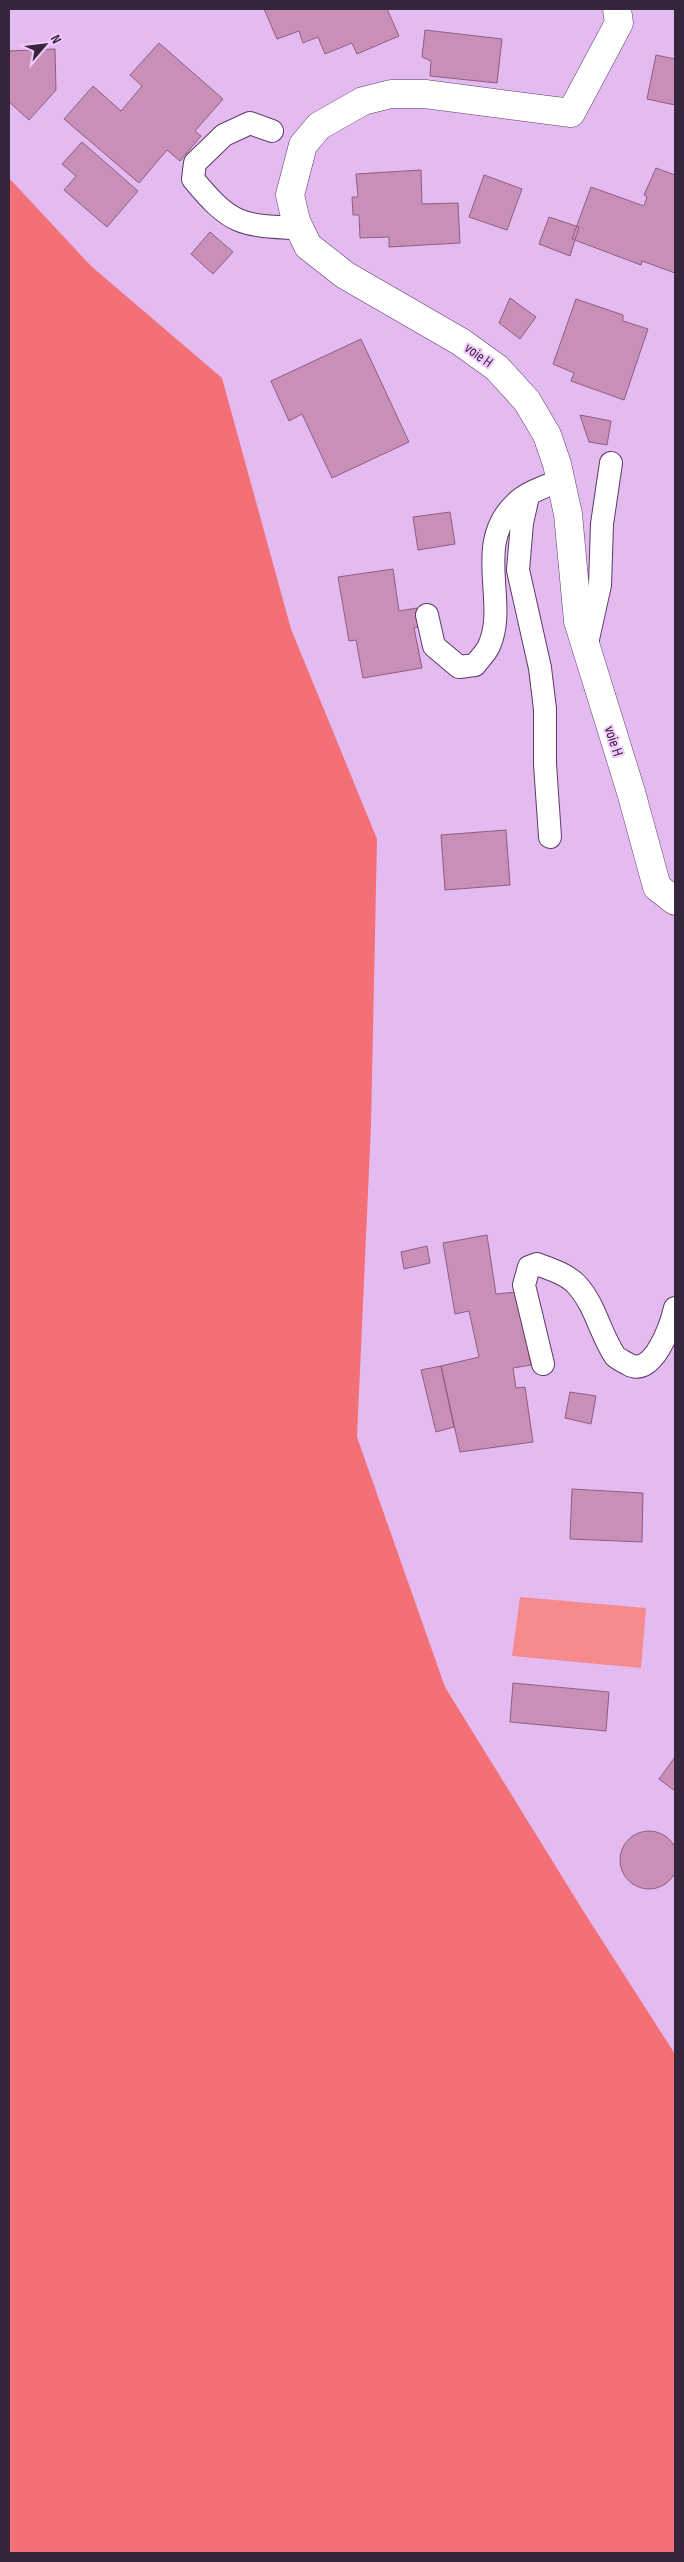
<svg xmlns="http://www.w3.org/2000/svg" width="684" height="2562" viewBox="0 0 684 2562" font-family="'Sofia Sans Condensed',sans-serif">
<style>
.green{fill:#f78a8d}
.forest{fill:#f37077}
.building{fill:#c990b7;stroke:#915c81}
.lines{fill:none;stroke-linecap:round;stroke-linejoin:round}
.lane-casing{stroke:#5d3967;stroke-width:24}
.street-casing{stroke:#5d3967;stroke-width:29}
.lane{stroke:#fff;stroke-width:22}
.street{stroke:#fff;stroke-width:28}
.labels{text-anchor:middle;stroke-width:4;stroke-linejoin:round;paint-order:stroke}
.street-label{font-size:15px;fill:#36263b;stroke:#f2c8fe}
</style>
<rect width="100%" height="100%" fill="#e4bbf0"/>
<path class="green" d="M520,1597L646,1608L641,1668L512,1656Z"/>
<path class="forest" d="M9,178L91,266L222,378L291,629L377,839L371,1125L357,1437L445,1687L582,1909L675,2054V2553H9Z"/>
<path class="building" d="M264,9H387L399,36L357,54L352,43L325,54L318,37L303,43L299,31L277,39Z
M425,30L502,39L497,83L430,76L431,61L422,57Z
M159,43L223,99L195,131L201,136L180,161L167,150L139,183L64,119L93,86L121,111L142,86L130,75Z
M55,49L56,90L29,120L9,102V51Z
M656,55L675,59V105L647,99Z
M82,142L138,191L107,227L64,190L76,176L62,164Z
M656,168L675,175V273L642,261L641,265L572,239L591,187L644,206L647,197L644,195Z
M421,170L422,204L458,203L460,243L389,247V237L360,238L359,215H353L352,197H358L356,174Z
M484,175L522,189L507,230L469,217Z
M549,217L579,227L570,256L539,244Z
M210,232L233,252L213,274L191,254Z
M510,298L536,317L520,339L499,323Z
M576,299L623,315V321L648,329L624,400L571,381L574,373L553,364Z
M361,339L409,442L332,478L302,414L289,421L271,381Z
M580,415L611,421L607,445L589,442Z
M450,512L455,544L418,550L413,517Z
M393,569L399,611L417,608L422,626L414,628L422,668L363,678L356,640L349,641L338,577Z
M506,830L510,885L445,890L441,835Z
M487,1235L496,1294L517,1292L531,1365L513,1368L516,1388L525,1387L533,1442L460,1452L441,1366L479,1357L469,1311L455,1314L443,1243Z
M427,1246L430,1263L404,1269L401,1252Z
M441,1366L454,1427L436,1432L421,1370Z
M570,1392L596,1396L591,1424L565,1418Z
M572,1489L643,1493L642,1542L570,1539Z
M513,1683L609,1692L606,1731L510,1722Z
M675,1757V1791L659,1779Z
M620 1860a29 29 0 1 1 58 0a29 29 0 1 1-58 0Z"/>
<g class="lines">
<defs>
<path id="lane" d="M272,131L250,123L224,135L195,163L193,179C231,225 241,226 299,228
M528,496L522,523L518,570L540,668L545,709V764L550,837
M427,615L434,646L459,667L475,665C479,659 486,653 489,646C509,602 472,544 516,503C527,492 547,486 561,480
M586,648L600,585L602,524L611,463
M543,1364L524,1285L529,1267L537,1264C550,1269 567,1274 577,1285C596,1306 600,1334 615,1356C618,1359 624,1362 628,1364C653,1379 671,1325 675,1308"/>
<path id="street" d="M617,9L619,23L571,113L425,94H391L363,101L319,126L303,145L290,195L296,221L308,246L345,275L461,342L497,368L527,401L547,435L557,464L568,514L578,621L631,792L657,887L675,901"/>
</defs>
<use href="#lane" class="lane-casing"/>
<use href="#street" class="street-casing"/>
<use href="#lane" class="lane"/>
<use href="#street" class="street"/>
</g>
<g class="labels">
<g class="street-label">
<text transform="translate(479 355) rotate(36)" y="5">voie H</text>
<text transform="translate(614 741) rotate(72)" y="5">voie H</text>
</g>
</g>
<rect width="684" height="2562" fill="none" stroke="#36263b" stroke-width="20"/>
<g transform="translate(45 45) rotate(62)" stroke="#f2c8fe" stroke-width="4" paint-order="stroke">
<path d="M0-4L9 19L0 12L-9 19Z" fill="#36263b"/>
<text y="-8" font-size="14" font-weight="bold" text-anchor="middle" fill="#36263b">N</text>
</g>
</svg>
